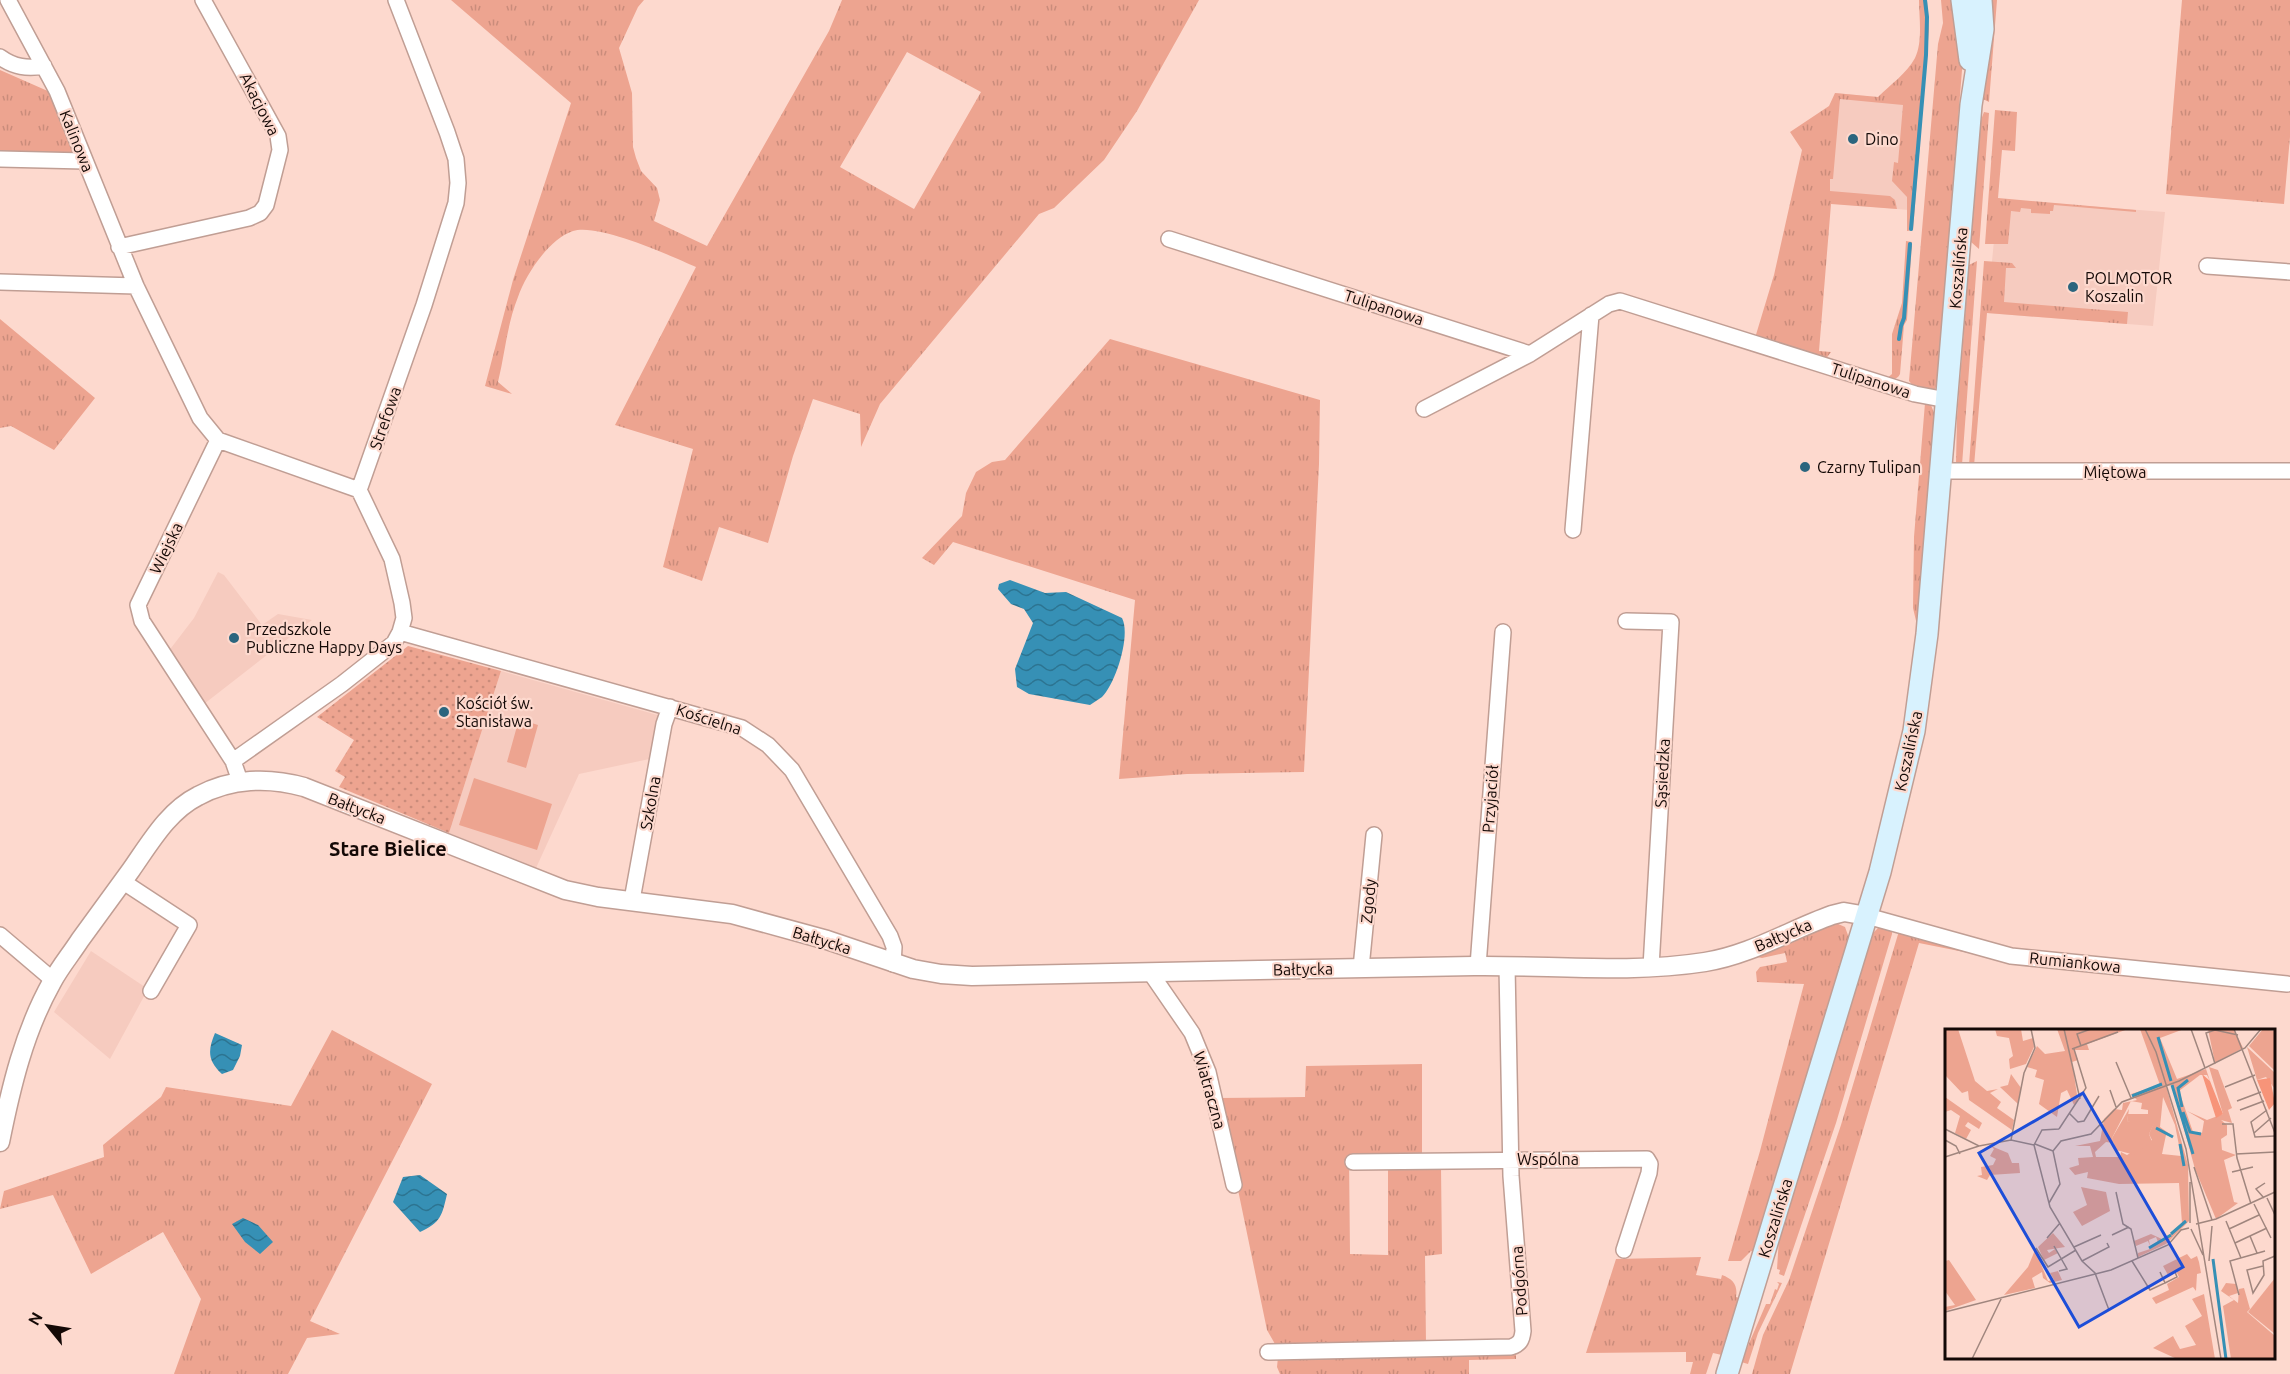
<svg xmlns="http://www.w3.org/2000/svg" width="2290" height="1374" viewBox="0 0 2290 1374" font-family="Ubuntu,sans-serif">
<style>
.built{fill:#f6cbbf}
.grass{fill:url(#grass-tufts);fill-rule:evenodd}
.park{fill:url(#park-dots)}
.garden{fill:#eda490}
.water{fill:url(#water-waves)}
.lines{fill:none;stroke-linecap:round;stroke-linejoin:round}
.stream{stroke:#3690b5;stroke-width:4}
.minor-casing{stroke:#c09e94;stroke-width:18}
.tertiary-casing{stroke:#c09e94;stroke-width:21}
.secondary-casing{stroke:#c09e94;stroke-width:24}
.minor{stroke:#fff;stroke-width:15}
.tertiary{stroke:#fff;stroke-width:18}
.secondary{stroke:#d8f2fe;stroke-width:21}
.poi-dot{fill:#2b657e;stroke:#fdd9ce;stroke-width:2}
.labels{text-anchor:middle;stroke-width:4.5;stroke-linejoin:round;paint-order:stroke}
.street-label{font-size:16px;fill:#140906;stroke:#fdd9ce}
.poi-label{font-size:16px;fill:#140906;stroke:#fdd9ce;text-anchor:start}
.quarter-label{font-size:20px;font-weight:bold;fill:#140906;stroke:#fdd9ce}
.inset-river{fill:none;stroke:#3690b5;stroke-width:3}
.inset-road{fill:none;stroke:#a0867e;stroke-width:1.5}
.view{fill:#1d4ed8;fill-opacity:0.15;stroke:#1d4ed8;stroke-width:3}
.inset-edge{fill:none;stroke:#140906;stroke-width:3}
</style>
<defs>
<pattern id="grass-tufts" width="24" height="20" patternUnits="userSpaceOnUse" patternTransform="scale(1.5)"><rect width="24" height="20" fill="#eda490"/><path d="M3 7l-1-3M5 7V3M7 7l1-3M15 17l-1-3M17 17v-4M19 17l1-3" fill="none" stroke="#ca8c7b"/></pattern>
<pattern id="park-dots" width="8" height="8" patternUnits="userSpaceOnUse" patternTransform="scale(1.5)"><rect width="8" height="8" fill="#eda490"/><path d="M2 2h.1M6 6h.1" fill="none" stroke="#ca8c7b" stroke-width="1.8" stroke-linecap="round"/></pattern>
<pattern id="water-waves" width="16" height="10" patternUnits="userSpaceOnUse" patternTransform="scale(1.5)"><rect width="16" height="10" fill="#3690b5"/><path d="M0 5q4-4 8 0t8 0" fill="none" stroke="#2c7491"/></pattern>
</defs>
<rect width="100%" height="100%" fill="#fdd9ce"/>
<path class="built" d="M1835,93L1918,101L1909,210L1826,203Z
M1998,199L2165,212L2153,326L1987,313Z
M218,572L224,575L262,625L278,614L312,620L204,704L168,652L194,618Z
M501,671L661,716L654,758L579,774L536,868L449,833Z
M91,951L148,989L110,1059L54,1012Z"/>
<path class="grass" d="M451,0H644L638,7L619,48L632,93L633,147L636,158L641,171L657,188L660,200L654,221L707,246L829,31L842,0H1199L1137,111L1104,160L1054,208L1039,214L880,404L861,447L860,414L813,399L793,456L768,543L719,527L702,581L663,567L693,449L615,425L696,267C671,256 599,223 573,231C549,239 526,274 518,297C507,324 505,354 498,382L512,394L485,386L513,280L571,103ZM907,52L981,92L914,209L840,167Z
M1919,0H1927L1929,29L1913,230L1907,231V197L1892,181L1894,162L1898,163L1903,105L1840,99L1833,179H1830V191L1890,196L1895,200L1897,209L1831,204L1819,351L1831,352L1825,360L1755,338L1774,275L1802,150L1790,132L1829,106L1835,93L1878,97C1890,85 1907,73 1915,58C1923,41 1919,18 1919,0Z
M1941,0H1953L1964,45L1937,384L1935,389L1929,392L1914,387L1909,381L1938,44L1943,23Z
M1986,0H1997L1989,102L1983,99Z
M2182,0H2290V137L2284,204L2166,194Z
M0,70L50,92L74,156L0,153Z
M1995,110L2017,112L2015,151L2002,150L1998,198L2136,210V212L2054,205L2053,211H2050V214L2031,213V209L2021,208L2020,212L2011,211L2008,244H1985Z
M1984,112L1989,113L1979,249L1971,242L1981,120Z
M1906,241L1912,242L1907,320L1904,325L1900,374C1897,380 1892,380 1886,379L1892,374V334L1902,303Z
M1977,261L1962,465L1956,463L1957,417L1969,265Z
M1984,261L2012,263L2016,268H2006L2004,302L2128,312L2127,324L1987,313L1974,466L1969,465Z
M0,319L95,398L54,450L11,426L0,428Z
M1110,339L1320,400L1319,464L1304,772L1187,774L1119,779L1135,600L953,542L934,565L922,558L962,516L966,493L976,472L992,462L1005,460Z
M1925,403L1931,405L1936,418L1917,625L1913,608L1914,537Z
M1836,923L1845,927L1849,938L1754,1252L1751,1251L1741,1261H1728L1760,1151L1804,984L1757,982L1756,972L1760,967L1787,962L1785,953L1762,958L1757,957L1758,954Z
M1879,927L1892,929V934L1836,1123L1784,1276L1779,1274L1780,1270L1777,1269L1779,1238L1867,948L1872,934Z
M1899,931L2004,960L1919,943L1790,1374H1752L1763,1335L1789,1280L1841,1125Z
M332,1030L432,1084L310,1321L340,1334L307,1338L288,1374H174L201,1299L163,1232L91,1274L53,1195L0,1209L4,1191L104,1157L103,1145L161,1097L166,1087L291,1106Z
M1422,1064V1155L1349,1156L1350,1254L1388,1255V1167H1441L1442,1254L1425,1256L1426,1343L1275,1344L1267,1330L1219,1098L1305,1097L1306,1066Z
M1701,1257L1696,1275L1721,1279L1722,1275C1733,1279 1738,1285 1736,1297L1739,1298L1722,1355L1713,1353L1706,1374H1690L1693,1362H1686V1352L1586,1353L1616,1259Z
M1777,1282L1782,1283L1758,1333L1748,1364L1741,1362L1766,1304H1770L1775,1289L1777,1290L1779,1284Z
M1516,1354V1359L1469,1360V1374H1280L1277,1367L1278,1357Z"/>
<path class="park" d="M408,646L501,671L449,833L339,787L345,777L335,771L354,740L317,717Z"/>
<path class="garden" d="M519,719L538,725L526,768L507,762Z
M474,778L552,804L537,850L459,825Z"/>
<path class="water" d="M1010,580L1045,593L1066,592L1122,618C1131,635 1116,683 1102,697C1098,700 1094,702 1090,705L1029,694L1017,687L1015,669L1033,623L1024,609L1011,604L998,589L999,584Z
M215,1033L242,1045L240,1056L233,1070L222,1074C207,1060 208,1050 215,1033Z
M420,1175L447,1194C442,1216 441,1222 420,1232L393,1202L403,1177Z
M243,1218L258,1225L273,1242L260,1254L245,1242L232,1224Z"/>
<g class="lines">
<path class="stream" d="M1911,229L1926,55L1927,17L1925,0
M1899,339L1901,326L1904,318L1910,244"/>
<defs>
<path id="minor" d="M8,0L57,91L136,286L200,418L218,440L359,490
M0,57C14,67 27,69 44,66
M0,159L85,161
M1169,239L1530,354L1609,304L1620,301L1915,394L1947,400
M119,247L249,218L260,213L266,205L280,150L278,136L203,0
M2207,266L2290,272
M0,282L136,286
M1424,409L1530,354
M218,440L138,605L142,621L233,761L240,781
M1941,471H2290
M359,490L424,305L456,203L458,183L456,159L447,132L396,0
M1573,530L1591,315
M1626,621L1671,622L1651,967
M400,632L742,728L768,745L792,770L890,936L894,947L893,964
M233,761L342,684L394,643L400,632L404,618L402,603L392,559L359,490
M122,881L189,925L151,991
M632,900L664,724L670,707
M1867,916L2011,956L2287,984
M0,935L53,980
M1478,966L1503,632
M1361,968L1374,835
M1150,972L1192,1033L1208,1072L1234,1185
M1353,1162L1647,1159L1650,1164L1649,1173L1624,1250
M1268,1352L1511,1347C1520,1344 1522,1340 1523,1331L1511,1176L1507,966"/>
<path id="tertiary" d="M0,1142C11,1087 24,1032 52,982C60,967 71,954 80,940C97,917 114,893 131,870C150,843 168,811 198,796C231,778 269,777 304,787L565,890L598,897L732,914L827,940L913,969L941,974L972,976C1139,972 1307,969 1474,966C1550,965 1629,974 1705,962C1750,955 1790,930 1832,915L1844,912L1867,916"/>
<path id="secondary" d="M1962,0L1970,60
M1727,1374L1880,872L1914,731L1927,634L1971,105L1983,29L1981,0"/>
</defs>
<use href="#minor" class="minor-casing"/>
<use href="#tertiary" class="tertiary-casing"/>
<use href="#secondary" class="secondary-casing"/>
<use href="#minor" class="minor"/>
<use href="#tertiary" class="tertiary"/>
<use href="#secondary" class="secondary"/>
</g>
<g class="poi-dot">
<circle cx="1853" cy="139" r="6"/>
<circle cx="2073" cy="287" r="6"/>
<circle cx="1805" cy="467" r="6"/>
<circle cx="234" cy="638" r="6"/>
<circle cx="444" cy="712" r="6"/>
</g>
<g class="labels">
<g class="street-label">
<text transform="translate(260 104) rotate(63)" y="6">Akacjowa</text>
<text transform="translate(77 141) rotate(68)" y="6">Kalinowa</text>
<text transform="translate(1958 268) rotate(-85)" y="6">Koszalińska</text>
<text transform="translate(1384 307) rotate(18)" y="6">Tulipanowa</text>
<text transform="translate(1871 380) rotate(18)" y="6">Tulipanowa</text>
<text transform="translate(385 418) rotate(-71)" y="6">Strefowa</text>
<text x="2115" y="478">Miętowa</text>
<text transform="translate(166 548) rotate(-64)" y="6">Wiejska</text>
<text transform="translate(709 719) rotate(18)" y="6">Kościelna</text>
<text transform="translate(1908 751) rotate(-78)" y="6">Koszalińska</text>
<text transform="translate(1662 773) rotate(-87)" y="6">Sąsiedzka</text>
<text transform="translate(1490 799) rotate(-86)" y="6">Przyjaciół</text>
<text transform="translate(650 803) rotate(-80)" y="6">Szkolna</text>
<text transform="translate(357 808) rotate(21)" y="6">Bałtycka</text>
<text transform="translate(1368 901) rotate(-85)" y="6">Zgody</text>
<text transform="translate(1783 935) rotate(-23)" y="6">Bałtycka</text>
<text transform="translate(822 940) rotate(17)" y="6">Bałtycka</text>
<text transform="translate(2075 962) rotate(6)" y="6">Rumiankowa</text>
<text transform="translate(1303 969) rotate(-1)" y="6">Bałtycka</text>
<text transform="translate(1210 1090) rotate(74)" y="6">Wiatraczna</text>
<text x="1548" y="1165">Wspólna</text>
<text transform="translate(1775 1218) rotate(-73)" y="6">Koszalińska</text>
<text transform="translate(1519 1281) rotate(-94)" y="6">Podgórna</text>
</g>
<g class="poi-label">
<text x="1865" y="145">Dino</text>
<text x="2085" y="284">POLMOTOR<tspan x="2085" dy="18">Koszalin</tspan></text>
<text x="1817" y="473">Czarny Tulipan</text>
<text x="246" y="635">Przedszkole<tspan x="246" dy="18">Publiczne Happy Days</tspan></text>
<text x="456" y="709">Kościół św.<tspan x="456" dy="18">Stanisława</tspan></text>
</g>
<g class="quarter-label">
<text x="388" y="856">Stare Bielice</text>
</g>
</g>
<g transform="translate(1945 1029)">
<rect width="330" height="330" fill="#fdd9ce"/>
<path d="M0,0H13L30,52L42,62L53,60L45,64L56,73L52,79L69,91L67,101L24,71L23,62L17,64L0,46ZM50,0H76L78,12L88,9L89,18L81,35L65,40L64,30L68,27L64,9L52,7ZM112,0H183L142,15L144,21H129L133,31L127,33L133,72L129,76L122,61L116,64L112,88L94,75L99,51L90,48L92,41L82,38L92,17L100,25L120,22ZM195,0H239L215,9L232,50L261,40L265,52L262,46H255L234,62L248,103L257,104L259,92L242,82L262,91L278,85L264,38L273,41L287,79L283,81L287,94L276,91L282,96V106L276,110L277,121L291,126L279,131L289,173L293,174L271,190L250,140L227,56L221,57L243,136L244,192L221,215L193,228V224L205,220L213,213L211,208L204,211L205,217L203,212L191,217L189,212L206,205L219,211L237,194L234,154L174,155L142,149L143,143L130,146L124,139L134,136L133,129L148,128L145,117H130L155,112L159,90L169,80L177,81L178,74L192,71L186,65L215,56ZM218,68L230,96L236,127L217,125L221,106L229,108L215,98ZM186,72L197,74L196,80L203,81V85H183L182,93L211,89L204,105L207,111L182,126L176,123L175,128H151L150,123L161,113L169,114L167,109ZM263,0H289L298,19L270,34ZM318,0L330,2V42L304,17ZM302,18L330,44V60L321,48L312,51ZM66,45L76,59L73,75L55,58L63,56ZM0,68L37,94L34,100L23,93L20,97L26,101L21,110L10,104L15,87L6,81L0,83ZM46,117L63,124L67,134H74L75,144L45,146L42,151L32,147L37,146L36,138L48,136L51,130L45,127L49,120ZM136,158L161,163L165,182L137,197L128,183L142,176ZM108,204L120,218L102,221L104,224L110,220L113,224L99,231L93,218ZM90,221L103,252L109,251L105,244L113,242L117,251L105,254L98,249L97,243L87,249L90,259L59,266L83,238ZM242,225L246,230L252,227L254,233L256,244L252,245L251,262L248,258L211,275L207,269L224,261L222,255L234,248L231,242L223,246L218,237ZM4,231L31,271L0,282V278L10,276L0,262V232ZM281,254L291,255L293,264L284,267L293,274L294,260L299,259L305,280L302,283L330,307V330H286L278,277L289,271L276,262ZM259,265L270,330H232L208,319L228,307L235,320L251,316L240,297L257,287L247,270Z" fill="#eda490" fill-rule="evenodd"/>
<path d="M257,45L265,52L278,85L271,89ZM325,49L330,74L324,81L312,51Z" fill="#f79479"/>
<path d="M184,80L182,93L200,87L212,89L204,105L207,113L190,126L171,121L167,109Z" fill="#eda490"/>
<path d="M330,249V305L303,283Z" fill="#eda490"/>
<path class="inset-river" d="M213,8L226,52M227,56L248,125M187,67L217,55M237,78L233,59L243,51M238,83L245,103L256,105M211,99L228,108M235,115L239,137M226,205L241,192M204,219L226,206M268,230L281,330"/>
<path class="inset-road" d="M119,0L135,70M200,0L211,23L241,120L276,330M246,0L260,39M289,0L330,104M136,17L132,5L146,0M127,20L173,3M171,33L186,69M270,35L261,4L270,1L293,6M280,58L310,46M165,61L171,78M292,72L316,63M295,81L319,72M322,81L306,93L310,108L330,107M124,84L133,93L139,92L154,67M277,95H288L292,129L306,175M0,100L34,117L66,111L89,116L105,178L137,232L150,244L164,281M114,100L141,59L129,20M309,104L326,89M0,111L11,117L15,125M66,111L79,44L90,19L86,0M90,115L108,122M89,116L97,101L114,100M108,122L116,112L146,105L177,73L234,52L300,19L316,0M291,125L330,123M0,128L34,117M249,138L267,191M287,143L308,138M171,163L178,195L186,200L193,229M319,169L311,160L320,154M322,169L330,186M104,174L115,155L108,122M309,175L326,209M281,192L296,229M245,194V153M251,195L271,190L330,163M246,200L258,226M284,200L314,186M167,206L184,198M305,207L312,224M102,209L115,194M290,214L322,199M109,217L122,240L114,242M129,218L156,206M91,219L103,238L131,221M137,232L164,218L162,214M187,232L205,261L220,254L215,243M264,232L267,197M318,237L302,241L308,264L319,246L318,232L330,227M220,254L232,248L230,243M294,266L285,232L320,222M0,283L166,241L223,216L236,201L244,199M27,330L57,268"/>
<path class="view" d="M138,64L238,238L134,298L34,124Z"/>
<rect width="330" height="330" class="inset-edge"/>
</g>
<g transform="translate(48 1326) rotate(300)" stroke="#fdd9ce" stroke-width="4.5" paint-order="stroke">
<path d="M0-4.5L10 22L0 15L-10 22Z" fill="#140906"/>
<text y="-9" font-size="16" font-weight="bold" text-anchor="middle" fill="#140906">N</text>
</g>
</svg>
